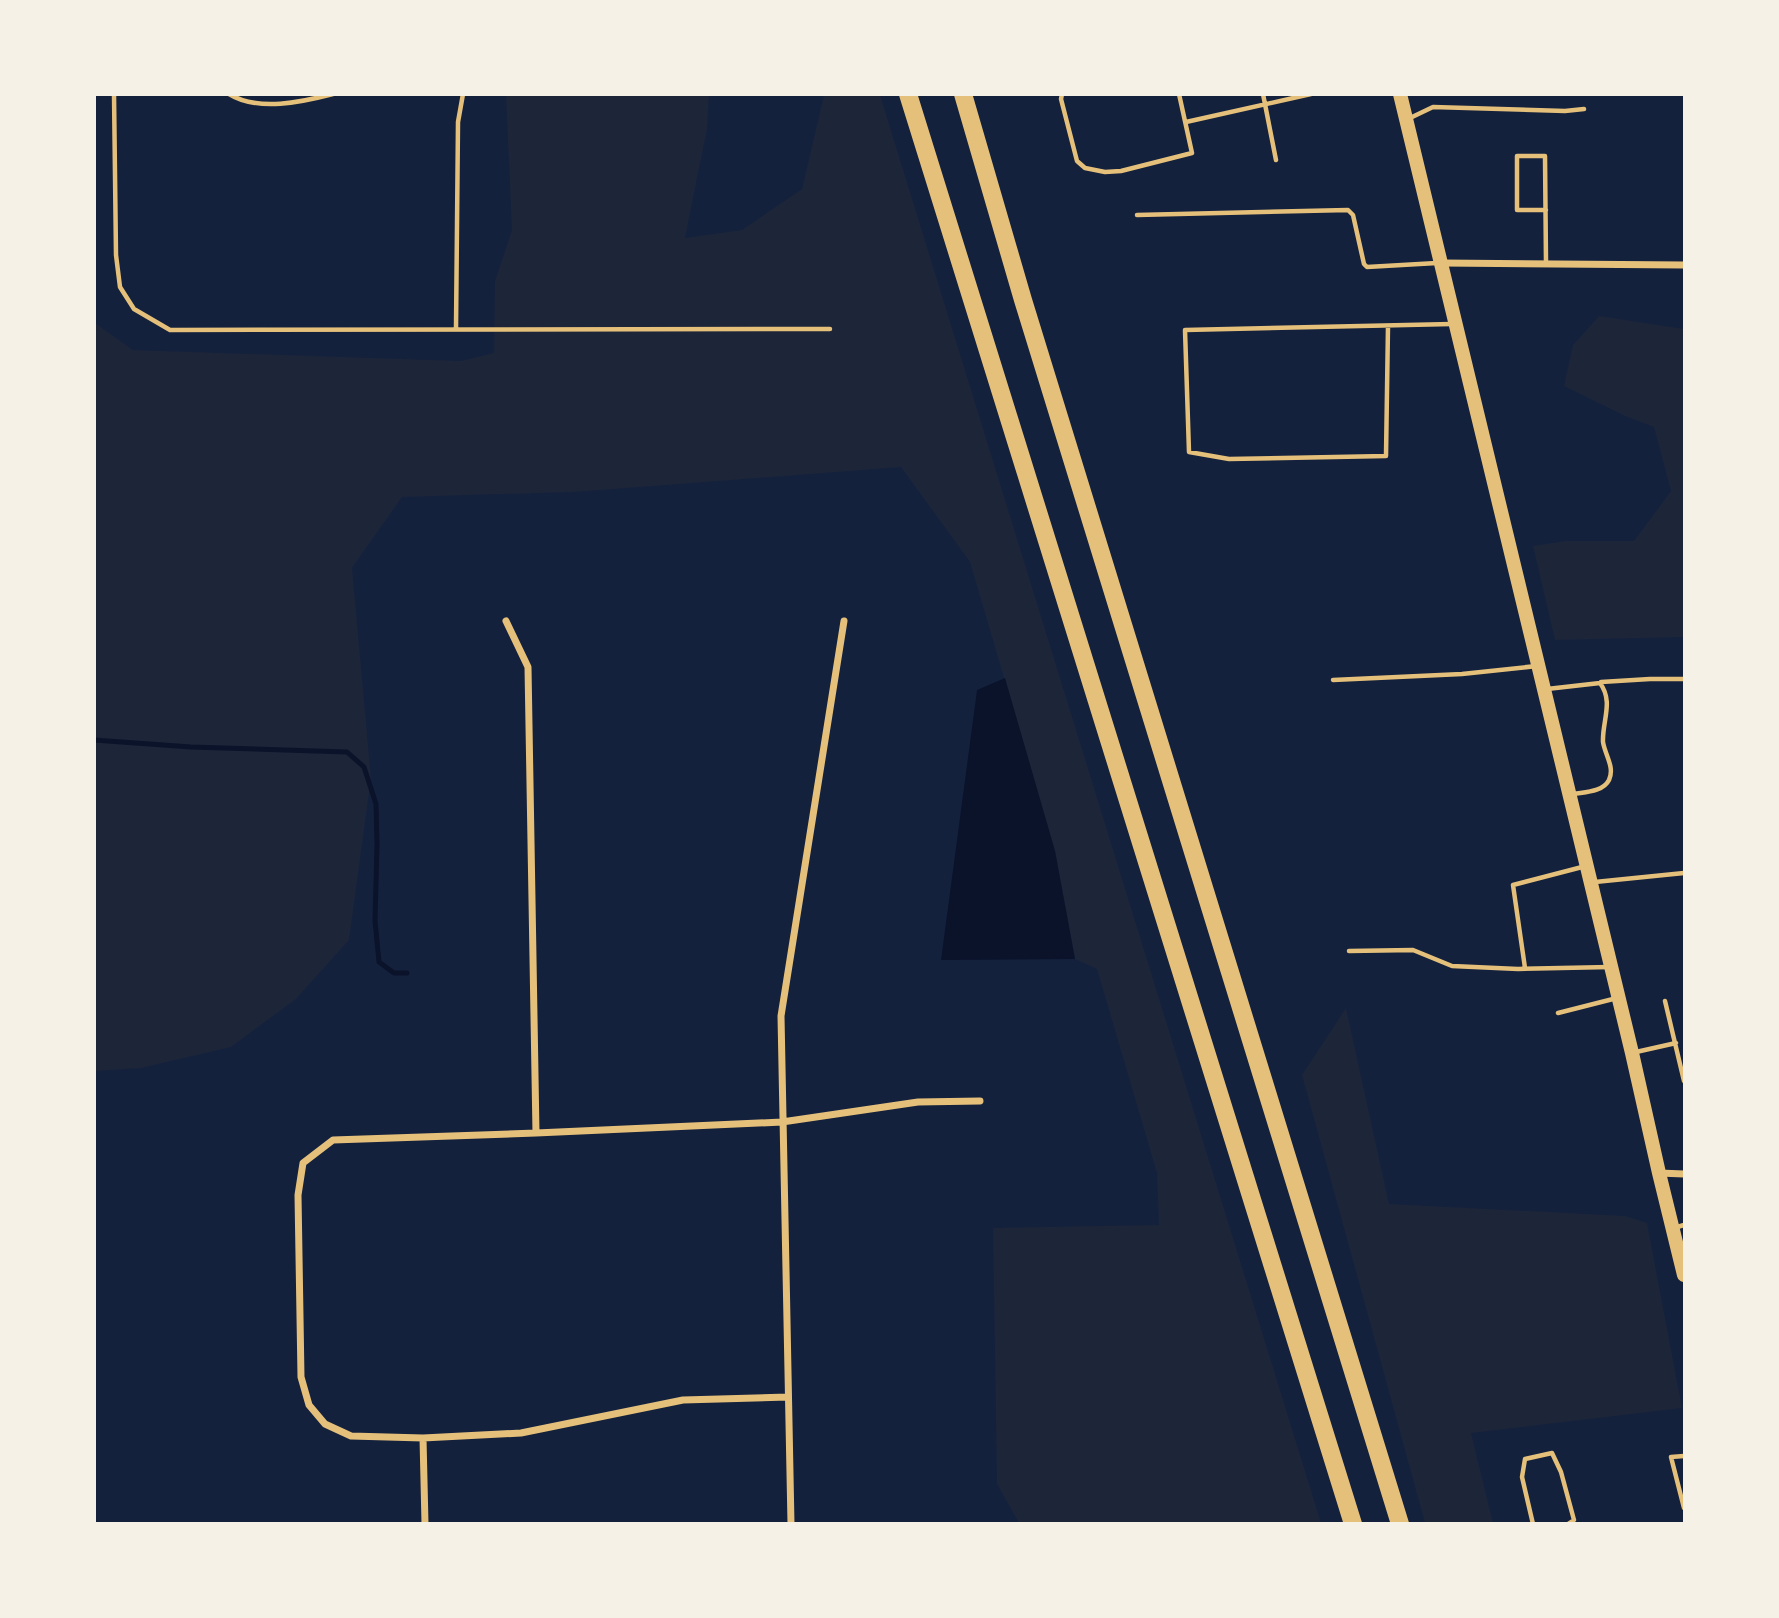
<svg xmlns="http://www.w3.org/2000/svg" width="1779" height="1618" viewBox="0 0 1779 1618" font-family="'Roboto Condensed',sans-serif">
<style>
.green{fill:#1d2539}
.water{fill:#0b132b}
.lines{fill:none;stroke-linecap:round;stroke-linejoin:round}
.stream{stroke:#0b132b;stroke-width:5}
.service{stroke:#e5c07b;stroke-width:4.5}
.minor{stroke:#e5c07b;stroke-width:7}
.primary{stroke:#e5c07b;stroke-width:14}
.motorway{stroke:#e5c07b;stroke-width:18}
</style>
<rect width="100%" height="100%" fill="#14213d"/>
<path class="green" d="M506,95H709L707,129L685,238L742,230L802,189L824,95H880L1321,1523H1019L997,1484L993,1228L1159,1225L1157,1173L1097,969L1075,959L1055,851L970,562L901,467L574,492L402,497L352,568L371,778L349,940L296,999L231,1047L141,1068L95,1071V323L133,350L461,361L494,353L495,281L512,230Z
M1599,316L1684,329V637L1555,640L1533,546L1565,541H1634L1671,491L1654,427L1625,416L1564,386L1573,345Z
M1346,1008L1389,1204L1625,1216L1647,1223L1682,1408L1471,1433L1493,1523H1425L1302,1075Z"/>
<path class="water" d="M1005,678L1055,851L1075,959L941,960L977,690Z"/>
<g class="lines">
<path class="stream" d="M94,740L191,747L347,752L364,767L376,804L377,844L375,921L379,962L394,973H407"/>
<path class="service" d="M114,94L116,255L120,287L134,309L170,330L830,329
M229,94C258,112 302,102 333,94
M1062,94L1061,99L1077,161L1085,168L1105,172L1121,171L1192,153L1179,94
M1263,94L1276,160
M1410,118L1433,107L1565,111L1584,109
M1186,122L1311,94
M1546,210H1517V156H1545L1546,263
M1137,215L1348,210L1353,215L1364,264L1367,267L1437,263
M1388,326L1386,456L1229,459L1189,452L1185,330L1452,324
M456,329L458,122L463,94
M1333,680L1462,674L1537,666
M1601,682L1650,679H1684
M1547,689L1600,683C1614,702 1602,721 1603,742C1605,755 1615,767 1609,780C1603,792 1585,792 1574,794
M1595,882L1684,873
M1349,951L1413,950L1452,966L1518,969L1610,967
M1525,968L1513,885L1586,866
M1665,1001L1684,1081
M1558,1013L1617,998
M1636,1052L1676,1043
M1674,1228L1684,1225
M1684,1456L1671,1457L1684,1508
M1533,1524L1522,1477L1525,1459L1552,1453L1561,1472L1574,1520L1568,1524"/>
<path class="minor" d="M1442,263L1684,265
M506,621L528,667L536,1133
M1659,1173L1684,1174
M788,1397L683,1400L521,1433L423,1438L351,1436L325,1424L309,1405L301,1377L298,1195L303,1163L333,1140L536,1133L782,1122L918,1102L980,1101
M423,1438L425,1524
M791,1524L781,1016L844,621"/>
<path class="primary" d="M1400,94L1632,1053L1659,1173L1684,1275"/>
<path class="motorway" d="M908,94L1353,1524
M963,94L1023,300L1400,1524"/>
</g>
<rect width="1779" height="1618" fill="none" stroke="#f6f1e7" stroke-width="192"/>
</svg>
